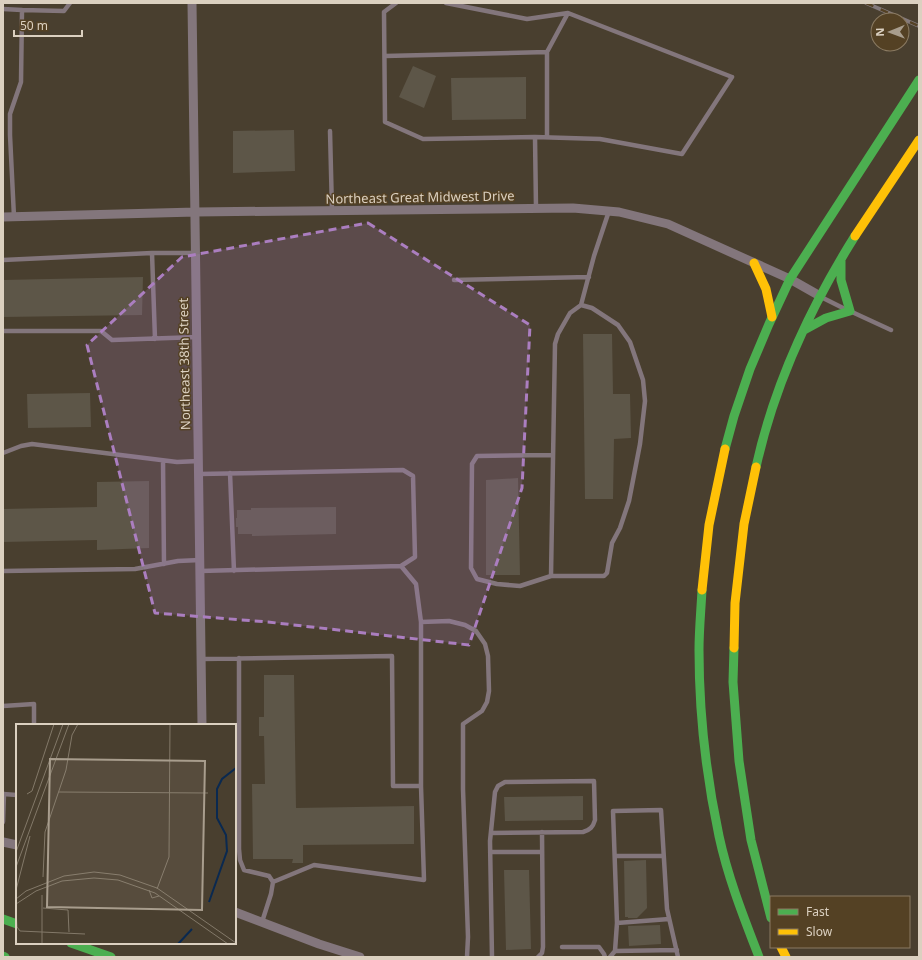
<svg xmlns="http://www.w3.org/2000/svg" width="922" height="960" viewBox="0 0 922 960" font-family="'Noto Sans',sans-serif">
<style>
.building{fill:#5d5648}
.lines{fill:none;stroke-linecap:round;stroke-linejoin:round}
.lane{stroke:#83767c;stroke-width:4.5}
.street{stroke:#83767c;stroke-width:9}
.fast{stroke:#4caf50;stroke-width:9}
.slow{stroke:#ffc107;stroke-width:9}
.rail-casing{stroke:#847a7c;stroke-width:4}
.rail{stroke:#544124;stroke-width:2.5;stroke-dasharray:8;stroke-linecap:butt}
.marked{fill:#ab7ec0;fill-opacity:0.2;stroke:#ab7ec0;stroke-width:3;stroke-dasharray:8 5;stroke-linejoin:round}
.labels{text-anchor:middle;stroke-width:3;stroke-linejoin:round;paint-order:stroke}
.street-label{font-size:13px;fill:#dbd0c0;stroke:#544124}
.inset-river{fill:none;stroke:#0a2950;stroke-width:2}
.inset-road{fill:none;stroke:#837969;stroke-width:1}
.view{fill:#a89d8d;fill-opacity:0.15;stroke:#a89d8d;stroke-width:2}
.inset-edge{fill:none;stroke:#dbd0c0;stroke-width:2}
</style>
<rect width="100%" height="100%" fill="#493f2f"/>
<path class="building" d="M413,66L436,76L424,108L399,97Z
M526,77V119L452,120L451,78Z
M294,130L295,171L233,173V131Z
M143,277L142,315L3,317V280Z
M583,334H612L613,394H630L631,438L614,439L613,499H585Z
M90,393L91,427L28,428L27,394Z
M518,478L520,575H486V480Z
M149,481V548L97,550V540L3,542V509L97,507V482Z
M336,507V534L252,536V534H238V527H236V518H237V510H251V508Z
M264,675H294L296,808L414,806V844L303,845V863H292L293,859H253L252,784H265L264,736H259V717H264Z
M583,796V820L505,821L504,797Z
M646,860L647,908L637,918H628V917H625L624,861Z
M504,870H529L531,949L506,950Z
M660,925L661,944L629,946L628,926Z"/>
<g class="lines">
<path class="lane" d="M396,3L384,12L385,122L423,139L535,137L600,139L682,154L732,77L568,13L527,19L446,3
M3,9L22,10
M547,52L568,13
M385,56L547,52V137
M330,131L332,211
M535,137L536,208
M14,217L10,135V114L21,82L22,10L64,11L70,3
M152,253L155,339
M3,260L152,253H195
M454,280L589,277
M823,298L843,308
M852,312L891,330
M3,331H101L112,340L198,337
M3,453L21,446L32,444L177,462L199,461
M553,455L477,456L472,464L471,568L477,579L497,584L520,586L551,576L555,344L558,334L570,313L581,305L594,256L609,211
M163,461L164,564
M230,473L234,571
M199,474L403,470L413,476L415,557L401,566L200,571
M401,566L416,584L421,622
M3,571L135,569L178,561L200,560
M551,576H604L607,573L612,543L620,528L629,501L640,444L645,401L643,380L630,342L618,325L592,308L581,305
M239,658V849L240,860L244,870L269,876L273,882L271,894L262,922
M201,659L392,656L393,786H421L424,880L314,865L273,882
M3,706L34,704V725
M421,786V622L449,621L465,625L476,631L485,644L488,656L489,691L487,702L482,711L463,724V789L468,937L467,957
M3,794L17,795
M3,822L4,794
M491,833L583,832C590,830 593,827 595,820L594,781L505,782L498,786L495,792L490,841L492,957
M490,852H542
M615,856H664
M617,923L669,919
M562,947H599L604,954L605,957
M615,951L677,950
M538,957L542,953L543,947L542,832
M610,957L615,951L617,923L613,811L661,810L667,909L678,957"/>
<path class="street" d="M192,3L202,725
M3,217L196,212L573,208L619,212L668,224L790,279L820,296
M3,842L17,845
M235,912L319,944L360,957"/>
<path class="fast" d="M804,330L826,318L850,311L841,280V261
M725,449L734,416L750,369L769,324L790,279L919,80
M756,467C774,386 811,306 855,236
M702,590C701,610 699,630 699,650C699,713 706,775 719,836C728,878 744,918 759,957
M734,648L733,682L739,761L751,840L771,918
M3,919L17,924
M71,943L111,957
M3,956L5,957"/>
<path class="slow" d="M855,236L919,140
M754,263L766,289L772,317
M702,590L709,525L725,449
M734,648L735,603L744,524L756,467
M781,947L786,957"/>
<defs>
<path id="rail" d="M866,3L919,26"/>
</defs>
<use href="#rail" class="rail-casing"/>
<use href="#rail" class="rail"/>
</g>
<path class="marked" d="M368,223L530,325L522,488L469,645L268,622L155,613L87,345L182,257Z"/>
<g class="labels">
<g class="street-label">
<text transform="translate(420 197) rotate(-1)" y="5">Northeast Great Midwest Drive</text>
<text transform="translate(184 364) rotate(-91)" y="5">Northeast 38th Street</text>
</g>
</g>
<g transform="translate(16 724)">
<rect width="220" height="220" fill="#493f2f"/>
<path class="inset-river" d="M193,178L211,127L210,111L201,94V65L206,55L220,44M162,220L176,205"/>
<path class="inset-road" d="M43,68L192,69M11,70L16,67L38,0M0,128L47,0M0,143L53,0M27,153L29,108L50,46L56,11L62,0M141,165L153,133L154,0M0,166L14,112M133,166L136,174L143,172M0,175L10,167L48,152L78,148L104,151L141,164L220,219M0,180L20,167L46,157L78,154L102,156L139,169L212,220M27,184L52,186L53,208M0,186L1,203L4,207L69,210M26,220V171"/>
<path class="view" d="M34,35L189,37L186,186L31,183Z"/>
<rect width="220" height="220" class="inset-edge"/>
</g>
<rect width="922" height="960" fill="none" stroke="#dbd0c0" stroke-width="8"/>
<rect x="770" y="896" width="140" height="52" fill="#544124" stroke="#8a7a62"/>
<rect x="778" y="909" width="20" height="6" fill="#4caf50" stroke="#8a7a62"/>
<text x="806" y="916" font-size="12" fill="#dbd0c0">Fast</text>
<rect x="778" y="929" width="20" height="6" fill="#ffc107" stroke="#8a7a62"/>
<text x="806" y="936" font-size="12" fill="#dbd0c0">Slow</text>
<g transform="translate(890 32) rotate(269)"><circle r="19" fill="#544124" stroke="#8a7a62"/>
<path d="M0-3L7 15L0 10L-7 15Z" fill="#a89d8d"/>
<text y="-6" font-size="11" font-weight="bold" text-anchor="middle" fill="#dbd0c0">N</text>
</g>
<path d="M14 30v6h68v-6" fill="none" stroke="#dbd0c0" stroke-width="2"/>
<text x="20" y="30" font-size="12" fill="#dbd0c0" stroke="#544124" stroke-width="3" paint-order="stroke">50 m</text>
</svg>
